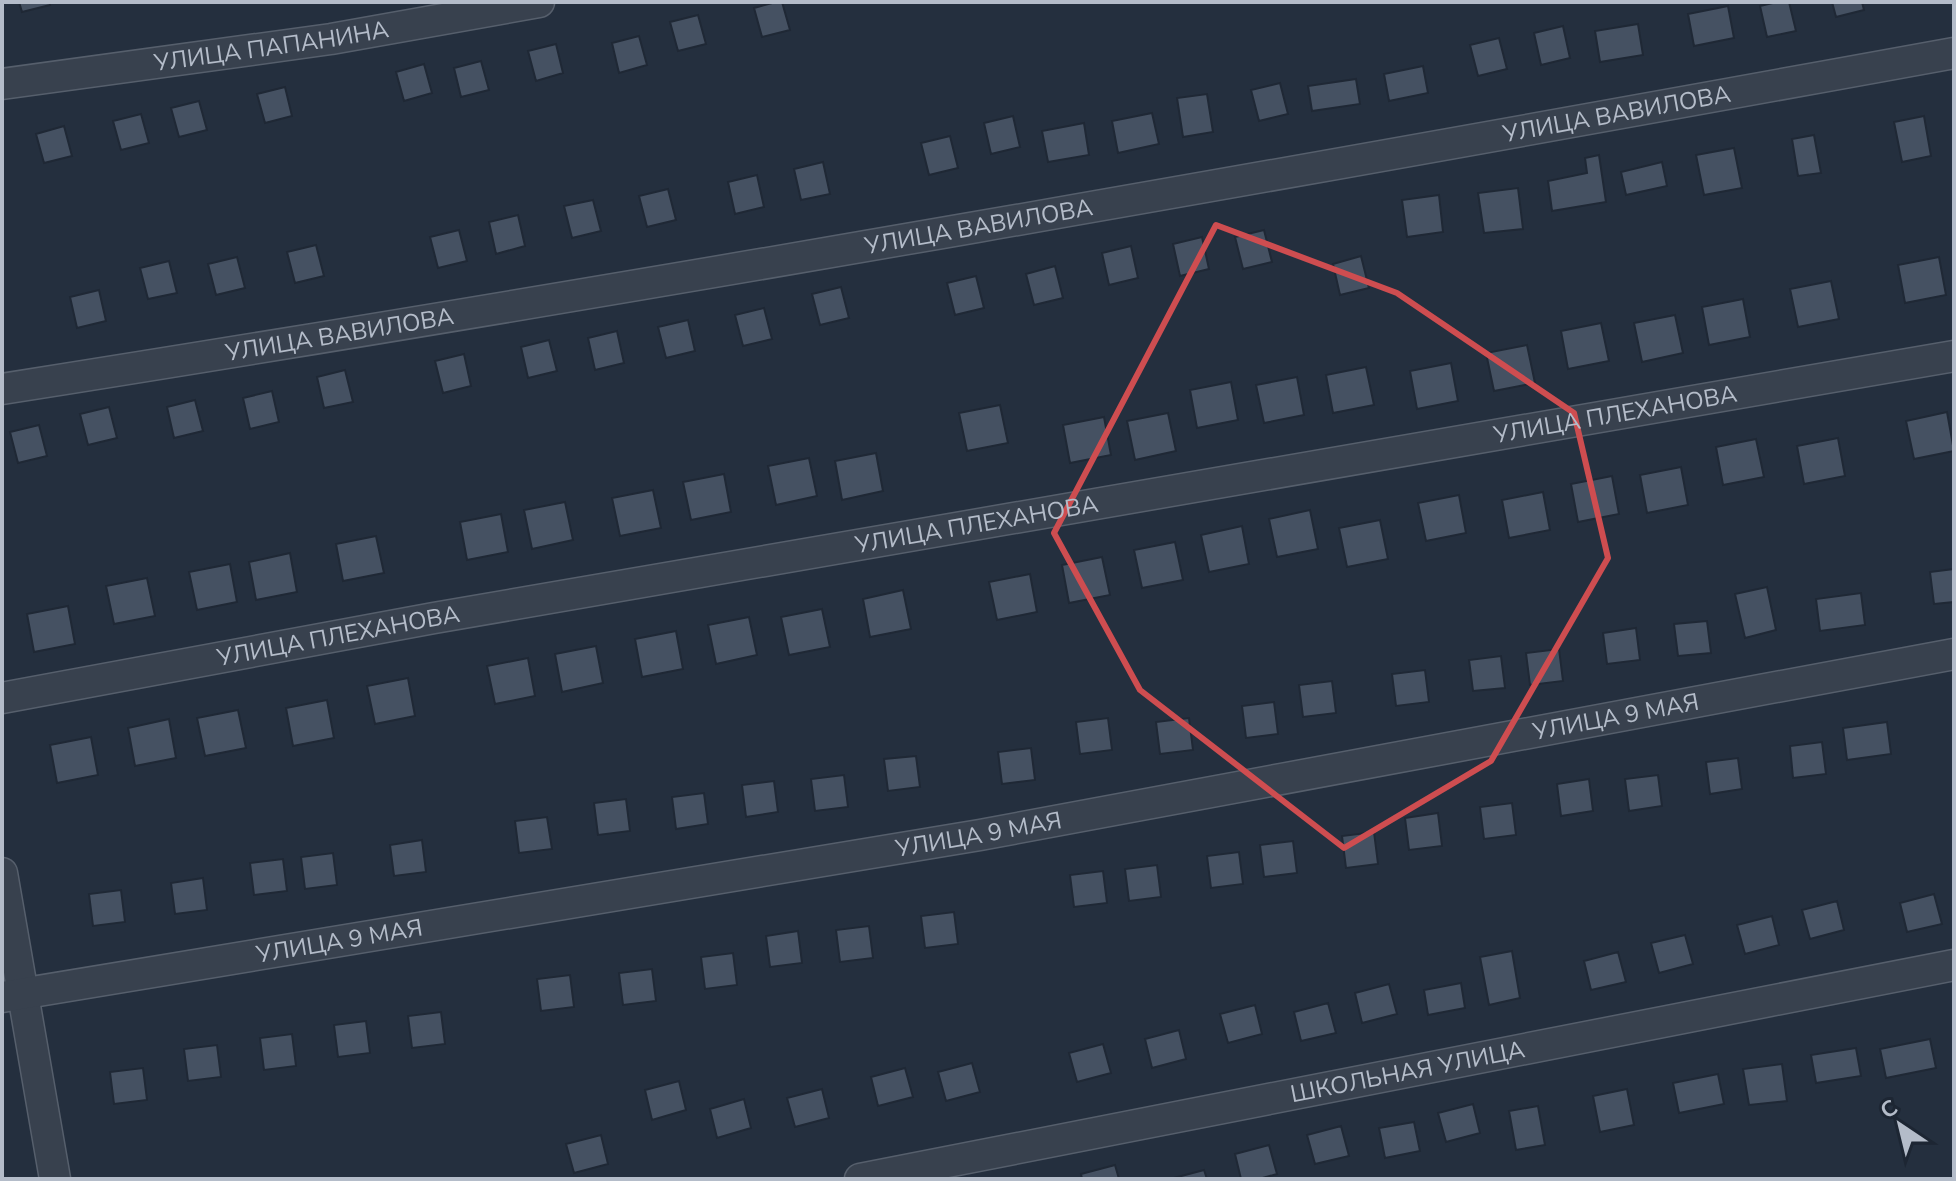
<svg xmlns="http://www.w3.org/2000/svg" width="1956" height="1181" viewBox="0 0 1956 1181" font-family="'Nunito Sans',sans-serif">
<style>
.building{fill:#455162;stroke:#1f2835;stroke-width:2}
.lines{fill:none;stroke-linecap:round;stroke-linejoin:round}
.minor-casing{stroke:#565f6c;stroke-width:33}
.minor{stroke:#38414e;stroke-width:30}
.marked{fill:none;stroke:#ce4d50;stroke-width:6;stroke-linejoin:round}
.labels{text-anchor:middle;stroke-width:8;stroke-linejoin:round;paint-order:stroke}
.street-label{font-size:24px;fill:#b4bcc9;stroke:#1d2633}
</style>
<rect width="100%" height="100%" fill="#242f3e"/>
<path class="building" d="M19,2H49L50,5L22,12Z
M776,2H782L790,30L762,37L754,8Z
M1777,2H1789L1796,31L1767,37L1760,6Z
M1832,2H1862L1864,10L1836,17Z
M1728,6L1734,38L1694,46L1688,14Z
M698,15L706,44L678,51L670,22Z
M1638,24L1643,55L1600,62L1595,31Z
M1563,26L1570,58L1541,65L1534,33Z
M639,36L647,65L619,73L612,43Z
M1499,38L1507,69L1478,76L1470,45Z
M556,44L563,73L536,81L528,51Z
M481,61L489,90L461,97L454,68Z
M424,64L432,93L404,101L396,72Z
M1423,66L1428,93L1389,101L1384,74Z
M1356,79L1360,104L1312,111L1308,86Z
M1280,83L1288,114L1259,121L1251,90Z
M285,87L292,116L265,123L257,94Z
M1207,94L1213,132L1183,137L1177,98Z
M199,101L207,130L179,137L171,108Z
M1152,113L1159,144L1118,153L1112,121Z
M141,114L149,143L121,150L113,121Z
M1013,116L1020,147L991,154L984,123Z
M1924,116L1931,156L1902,162L1894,122Z
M1084,123L1089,155L1048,162L1042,131Z
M64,126L72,156L44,163L36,134Z
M1814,135L1821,173L1798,176L1792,139Z
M950,136L958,168L929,175L921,143Z
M1734,148L1742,188L1704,195L1696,155Z
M1599,155L1606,202L1552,211L1548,181L1587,173L1585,158Z
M823,162L830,194L801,200L794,169Z
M1662,162L1667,186L1626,195L1621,172Z
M757,175L764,207L735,214L728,182Z
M1518,188L1523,229L1484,233L1478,193Z
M668,189L676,220L647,227L639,196Z
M1439,195L1443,232L1407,237L1402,200Z
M593,200L601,231L572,238L564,206Z
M518,215L525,246L496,254L489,222Z
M459,230L467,261L438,268L430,237Z
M1264,230L1272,262L1243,269L1235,237Z
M1202,237L1209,269L1180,276L1173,244Z
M316,245L324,276L295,283L287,252Z
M1131,246L1138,278L1109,285L1102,253Z
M1361,256L1369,288L1340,295L1333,264Z
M237,257L245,288L216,295L208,264Z
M1939,257L1946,295L1905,303L1898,265Z
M169,261L177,293L148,299L140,268Z
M1055,266L1063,298L1034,305L1026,274Z
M976,276L984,308L955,315L947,283Z
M1831,281L1839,319L1798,327L1790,289Z
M841,287L849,318L820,325L812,294Z
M99,290L106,321L77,328L70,297Z
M1743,299L1750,337L1709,345L1702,307Z
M764,308L772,339L743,346L735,315Z
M1675,315L1683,353L1642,362L1634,323Z
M688,320L695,351L666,358L658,327Z
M1601,323L1609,361L1568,369L1561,331Z
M617,331L624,363L595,370L588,338Z
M549,340L557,371L528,378L521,347Z
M1527,345L1535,383L1494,391L1486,353Z
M464,354L471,386L443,393L435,361Z
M1451,363L1458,401L1417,409L1410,371Z
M1366,367L1374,405L1333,413L1326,375Z
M345,370L353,402L324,408L317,377Z
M1297,377L1304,415L1264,423L1256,385Z
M1231,382L1238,420L1197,428L1190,390Z
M272,391L279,422L250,429L243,398Z
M195,400L203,431L174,438L167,407Z
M1000,405L1008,443L967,451L959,413Z
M109,407L117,438L88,445L80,414Z
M1947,412L1954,451L1914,459L1906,421Z
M1168,413L1176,451L1135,460L1127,421Z
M1104,417L1111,455L1070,463L1063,425Z
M39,425L47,456L18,463L10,432Z
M1838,438L1845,476L1804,484L1797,446Z
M1756,439L1764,477L1723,485L1716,447Z
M876,453L883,491L842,500L835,461Z
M809,458L817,496L776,505L768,466Z
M1681,467L1688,505L1647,513L1640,475Z
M724,474L731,512L691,520L683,482Z
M1612,476L1619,514L1578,522L1571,484Z
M653,490L661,528L620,536L612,498Z
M1543,492L1550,530L1509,538L1502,500Z
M1459,495L1466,533L1426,541L1418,503Z
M565,502L573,540L532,549L524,510Z
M1310,510L1318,549L1277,557L1269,519Z
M501,514L508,552L467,560L460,522Z
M1380,520L1388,559L1347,567L1339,528Z
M1242,526L1249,564L1209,572L1201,535Z
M376,536L384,573L343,581L336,544Z
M1175,542L1183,580L1142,588L1134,550Z
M290,553L297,592L256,600L249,562Z
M1102,557L1110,595L1069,603L1062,565Z
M230,564L237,602L197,610L189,572Z
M1954,569V602L1934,604L1930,572Z
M1030,574L1037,612L997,620L989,582Z
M147,578L155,616L114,624L106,586Z
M1767,587L1776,630L1745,638L1735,594Z
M903,590L911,629L870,637L863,599Z
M1861,593L1865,625L1820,631L1816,599Z
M68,606L75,644L34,652L27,614Z
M822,609L830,647L789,655L781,617Z
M749,617L757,655L716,664L708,625Z
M1707,621L1711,653L1678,656L1674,624Z
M1636,628L1640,660L1607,664L1603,633Z
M676,631L683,669L642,677L635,639Z
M596,646L603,683L562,692L555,654Z
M1559,649L1563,681L1530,685L1526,653Z
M1501,656L1505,688L1473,691L1469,660Z
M528,658L535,696L495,704L487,666Z
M1425,670L1429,702L1396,706L1392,674Z
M408,678L415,716L375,724L367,686Z
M1332,681L1336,713L1303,717L1299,685Z
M327,700L334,738L293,746L286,708Z
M1274,702L1278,734L1246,738L1242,706Z
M238,710L246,748L205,756L197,718Z
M1108,718L1112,750L1080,754L1076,722Z
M1189,718L1193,750L1160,754L1156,722Z
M169,719L176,758L135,766L128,728Z
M1887,722L1891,754L1847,760L1843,728Z
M91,737L98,775L57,783L50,745Z
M1822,742L1826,774L1793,778L1790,746Z
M1031,748L1035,780L1002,784L998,752Z
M916,756L920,787L888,791L884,759Z
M1738,758L1742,789L1710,794L1706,762Z
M844,775L848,807L815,811L811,779Z
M1658,775L1662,806L1629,811L1625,779Z
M1589,779L1593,811L1561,816L1557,784Z
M774,781L778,812L746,817L742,785Z
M704,793L708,824L676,829L672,797Z
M626,799L630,831L598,835L594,803Z
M1512,803L1516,835L1484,839L1480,807Z
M1438,813L1442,846L1409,850L1405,818Z
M547,817L552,849L519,853L515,821Z
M1374,832L1378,864L1346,868L1342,836Z
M422,840L426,872L394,876L390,845Z
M1293,841L1297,873L1264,877L1260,845Z
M1239,852L1243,884L1211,888L1207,856Z
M333,853L337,885L305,889L301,857Z
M283,859L287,891L254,895L250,863Z
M1157,865L1161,897L1129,901L1125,869Z
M1103,871L1107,903L1074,907L1070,875Z
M203,878L207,910L175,914L171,883Z
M121,890L125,922L93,926L89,894Z
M1934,894L1942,924L1907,932L1900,903Z
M1837,901L1844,930L1810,939L1802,910Z
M954,912L958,944L925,948L921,916Z
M1772,916L1779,945L1745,954L1737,925Z
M869,926L873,958L840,962L836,930Z
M798,931L802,963L770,967L766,936Z
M1685,935L1693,964L1659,973L1651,943Z
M1512,951L1520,998L1489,1005L1480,957Z
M1618,952L1626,982L1591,990L1584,961Z
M733,953L737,985L705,989L701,957Z
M652,969L656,1001L623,1005L619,973Z
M570,975L574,1007L541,1011L537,979Z
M1461,983L1465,1008L1428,1015L1424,990Z
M1389,984L1397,1014L1362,1023L1355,993Z
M1328,1003L1336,1033L1301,1041L1294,1012Z
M1255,1005L1262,1034L1228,1043L1220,1014Z
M441,1012L445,1044L412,1048L408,1016Z
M366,1021L370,1053L338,1057L334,1025Z
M1179,1030L1186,1059L1152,1068L1145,1039Z
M292,1034L296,1066L264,1070L260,1038Z
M1930,1039L1936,1068L1886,1078L1880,1049Z
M1103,1044L1111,1073L1077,1082L1069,1053Z
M217,1045L221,1077L188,1081L184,1049Z
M1856,1048L1861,1076L1816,1083L1811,1055Z
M972,1063L980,1092L946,1101L938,1072Z
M1782,1064L1787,1101L1749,1105L1743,1069Z
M143,1068L147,1100L114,1104L110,1072Z
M905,1068L913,1097L878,1106L871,1077Z
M1718,1074L1724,1104L1679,1113L1673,1083Z
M679,1081L686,1110L652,1120L645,1090Z
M822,1089L829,1118L795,1127L787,1098Z
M1627,1089L1634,1125L1600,1132L1593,1096Z
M744,1099L751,1128L717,1138L710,1109Z
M1473,1104L1480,1133L1446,1142L1438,1113Z
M1538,1106L1545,1145L1516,1150L1509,1111Z
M1414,1122L1420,1151L1385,1158L1379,1128Z
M1341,1126L1349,1156L1315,1164L1307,1135Z
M601,1135L608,1164L574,1173L566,1144Z
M1269,1145L1277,1174L1259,1179H1241L1235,1154Z
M1115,1165L1119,1179H1082L1081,1174Z
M1204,1170L1207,1179H1170Z"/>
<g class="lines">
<defs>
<g id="minor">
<path id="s1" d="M2,84L331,39L539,2"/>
<path id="s2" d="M2,389C654,286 1304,171 1954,53"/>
<path id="s3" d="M2,698L434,618L1954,356"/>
<path d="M2,873L55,1179"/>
<path id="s4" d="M2,997L980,835L1954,654"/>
<path id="s5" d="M860,1179L1954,965"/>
</g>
</defs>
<use href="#minor" class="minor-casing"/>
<use href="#minor" class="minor"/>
</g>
<path class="marked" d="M1216,225L1397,293L1574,413L1608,558L1491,761L1344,848L1140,690L1054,533Z"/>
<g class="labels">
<g class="street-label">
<text dy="8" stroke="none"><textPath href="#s1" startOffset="272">УЛИЦА ПАПАНИНА</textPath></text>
<text dy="8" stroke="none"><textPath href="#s2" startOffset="1638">УЛИЦА ВАВИЛОВА</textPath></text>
<text dy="8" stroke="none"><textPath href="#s2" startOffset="990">УЛИЦА ВАВИЛОВА</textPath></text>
<text dy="8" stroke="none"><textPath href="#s2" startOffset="342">УЛИЦА ВАВИЛОВА</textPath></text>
<text dy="8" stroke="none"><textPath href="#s3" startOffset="1638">УЛИЦА ПЛЕХАНОВА</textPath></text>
<text dy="8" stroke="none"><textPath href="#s3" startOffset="990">УЛИЦА ПЛЕХАНОВА</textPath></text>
<text dy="8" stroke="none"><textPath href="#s3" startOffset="342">УЛИЦА ПЛЕХАНОВА</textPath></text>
<text dy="8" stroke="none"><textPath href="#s4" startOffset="1638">УЛИЦА 9 МАЯ</textPath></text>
<text dy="8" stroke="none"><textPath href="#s4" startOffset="990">УЛИЦА 9 МАЯ</textPath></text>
<text dy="8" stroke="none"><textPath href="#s4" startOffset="342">УЛИЦА 9 МАЯ</textPath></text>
<text dy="8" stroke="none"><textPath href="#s5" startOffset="558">ШКОЛЬНАЯ УЛИЦА</textPath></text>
</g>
</g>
<rect width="1956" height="1181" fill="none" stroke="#b4bcc9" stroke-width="8"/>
<g transform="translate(1900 1125) rotate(325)" stroke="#1d2633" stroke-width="6" paint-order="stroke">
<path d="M0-6L14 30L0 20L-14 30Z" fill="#b4bcc9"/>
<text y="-12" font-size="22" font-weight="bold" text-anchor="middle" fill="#b4bcc9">С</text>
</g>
</svg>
